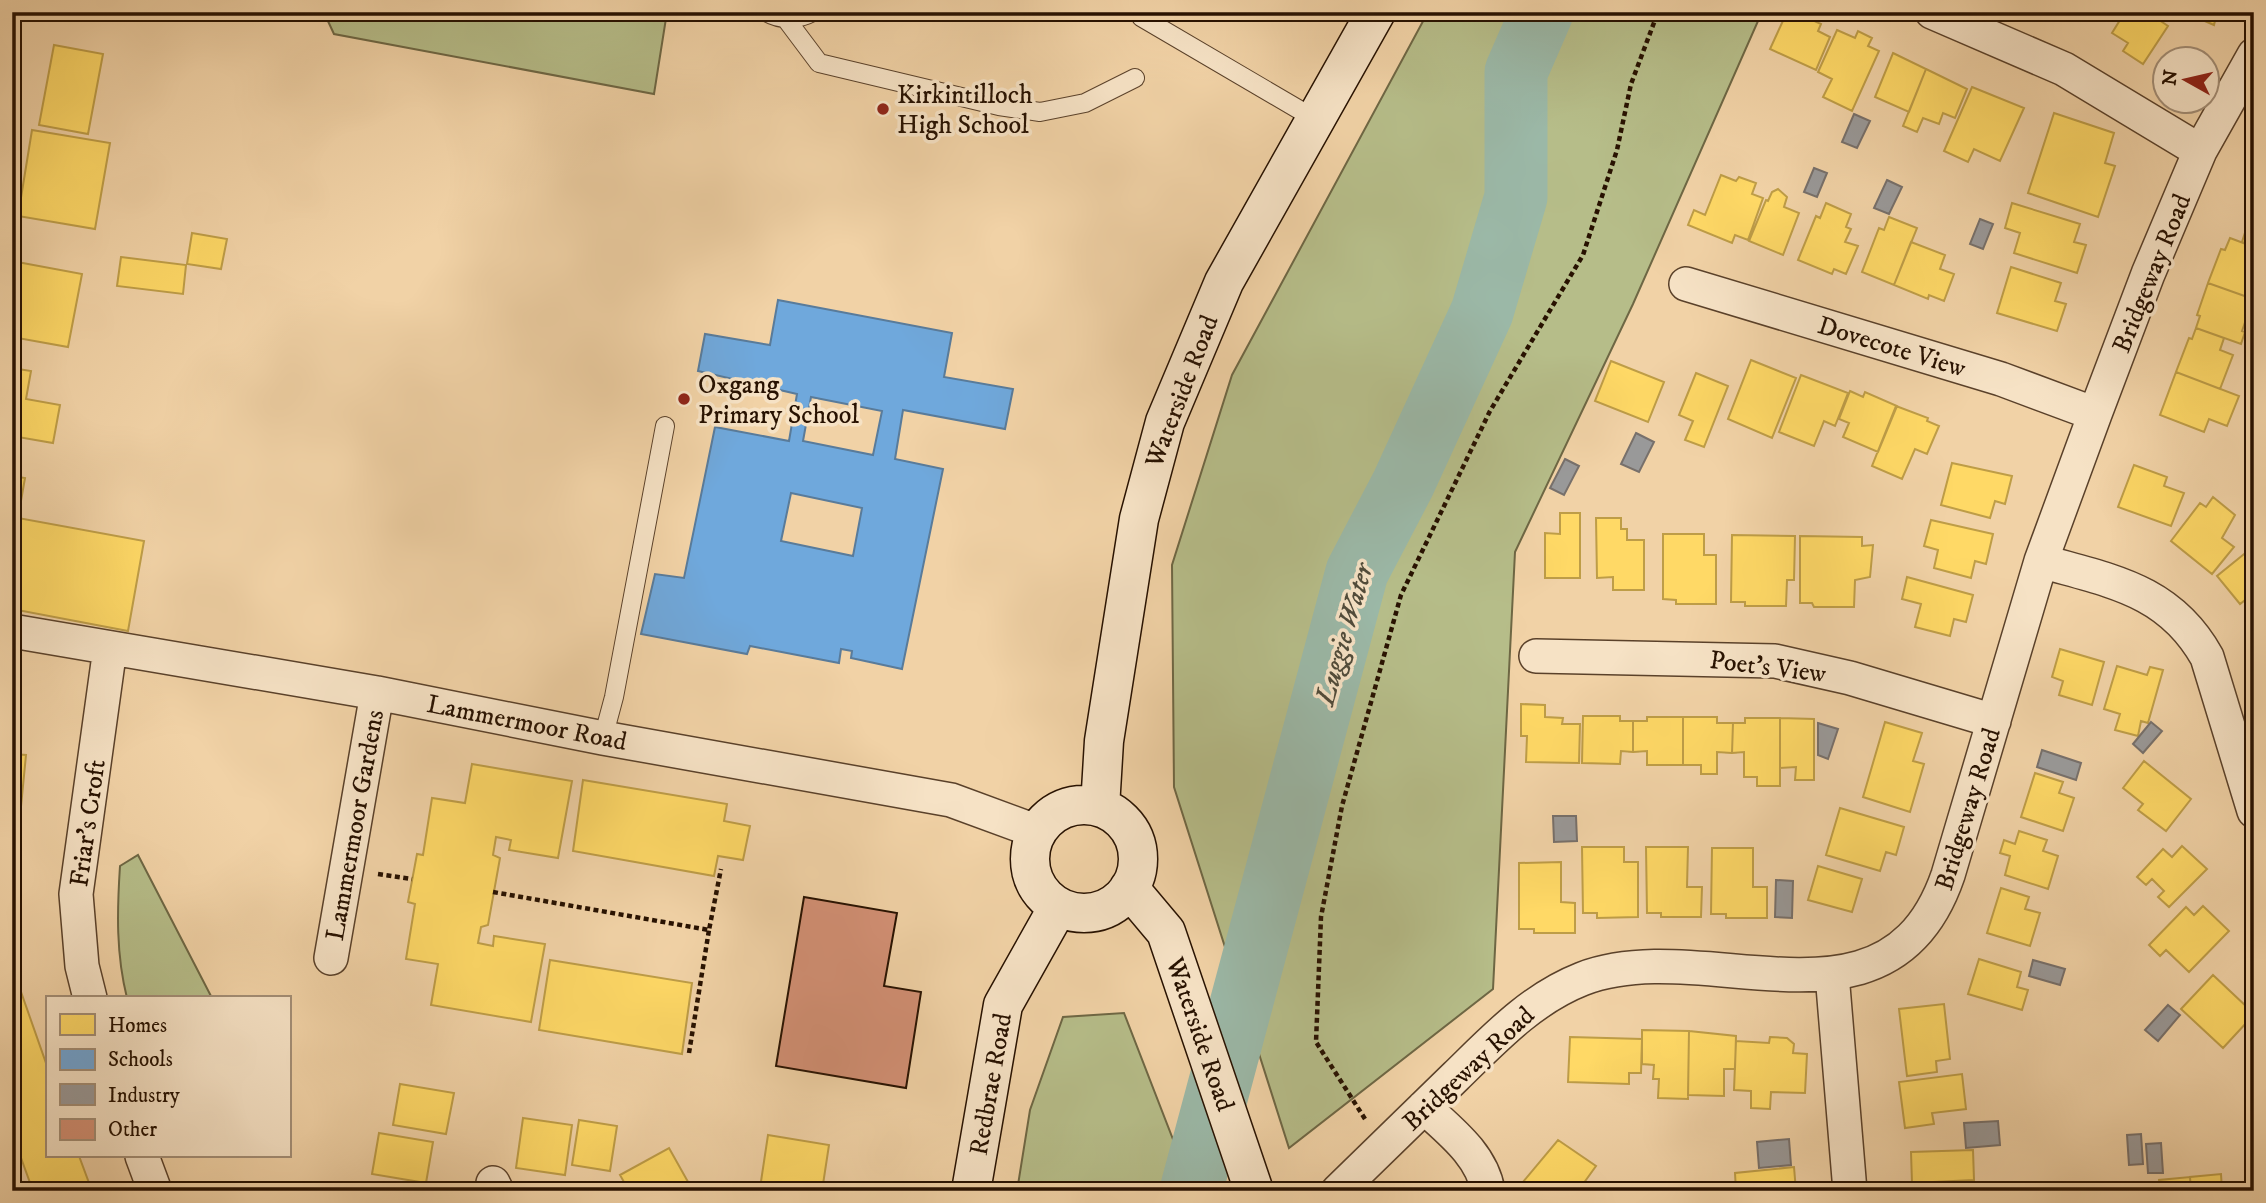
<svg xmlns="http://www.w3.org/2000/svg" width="2266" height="1203" viewBox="0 0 2266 1203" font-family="'IM FELL DW Pica',serif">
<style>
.green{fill:#b6bd89;stroke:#6e6744;stroke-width:2}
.homes{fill:#ffd966;stroke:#be9d47;stroke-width:2}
.schools{fill:#6fa8dc;stroke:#597b9a;stroke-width:2;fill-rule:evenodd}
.industry{fill:#999;stroke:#77706b;stroke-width:2}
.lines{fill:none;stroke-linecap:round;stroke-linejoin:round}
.river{stroke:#9bb8a7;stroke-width:63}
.building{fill:#d39075;stroke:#271100;stroke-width:2}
.lane-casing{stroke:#5a412a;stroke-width:20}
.street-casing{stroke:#5a412a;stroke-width:36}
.secondary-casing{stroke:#271100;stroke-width:41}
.path{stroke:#271100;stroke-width:4.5;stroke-dasharray:5 3.5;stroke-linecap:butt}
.lane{stroke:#f6e2c5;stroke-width:18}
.street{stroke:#f6e2c5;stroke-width:33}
.secondary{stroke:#f6e2c5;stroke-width:38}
.poi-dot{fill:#8f2418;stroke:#f6e2c5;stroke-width:2.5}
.labels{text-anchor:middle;stroke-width:7;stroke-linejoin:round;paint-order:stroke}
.poi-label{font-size:26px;fill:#271100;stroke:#f6e2c5;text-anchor:start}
.street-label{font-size:26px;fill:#271100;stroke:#f6e2c5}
.water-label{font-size:28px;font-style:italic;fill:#504b3a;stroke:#f6e2c5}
</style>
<rect width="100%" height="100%" fill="#f1d2a6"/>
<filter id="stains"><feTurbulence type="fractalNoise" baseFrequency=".00286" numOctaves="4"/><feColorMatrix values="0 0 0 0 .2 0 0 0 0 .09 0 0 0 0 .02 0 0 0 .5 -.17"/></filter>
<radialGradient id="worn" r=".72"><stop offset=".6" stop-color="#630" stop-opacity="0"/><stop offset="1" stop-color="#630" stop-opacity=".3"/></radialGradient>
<path class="green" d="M328,12H667L654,94L334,34L327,19Z
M1428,12H1762L1633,304L1515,552L1493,989L1289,1148L1174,787L1172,565L1232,375Z
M138,855L212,998H127C116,954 117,912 120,866Z
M1124,1013L1193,1191H1017L1030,1110L1063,1017Z"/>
<path class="homes" d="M1787,12H1795L1821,24L1818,31L1830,37L1816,70L1770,49Z
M2125,12H2147L2168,26L2143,64L2123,51L2128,43L2112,33Z
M2194,12L2217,13L2214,25L2193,16Z
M1837,30L1855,38L1858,31L1872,38L1868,46L1879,51L1852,111L1823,97L1832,79L1818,72Z
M54,45L103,54L88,134L39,125Z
M1893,53L1926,69L1909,112L1875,97Z
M1926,69L1967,89L1955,118L1943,113L1939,124L1923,118L1917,132L1903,126Z
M1972,87L2024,108L2000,161L1974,149L1968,162L1944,151Z
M2054,113L2114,133L2105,163L2115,166L2098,217L2028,193Z
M32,130L110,143L95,229L18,216Z
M1721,175L1736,181L1739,177L1756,183L1752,194L1763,198L1748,240L1735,235L1732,243L1688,225L1694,210L1705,215Z
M1778,189L1787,197L1784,207L1799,213L1783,255L1749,241L1766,200L1768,201L1772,192Z
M1826,203L1851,214L1846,227L1851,229L1845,242L1858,246L1846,274L1834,269L1832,274L1798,260L1816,216L1820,218Z
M2012,203L2080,224L2074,242L2086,245L2077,273L2014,253L2020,233L2005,228Z
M2254,205V247L2242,242Z
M1889,217L1917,228L1894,285L1862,272L1879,228L1884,230Z
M192,233L227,239L221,269L187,264Z
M2230,238L2254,247L2253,299L2208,283L2221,249L2225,250Z
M1911,242L1945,255L1940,269L1954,274L1944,301L1929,295L1928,299L1894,285Z
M121,257L186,265L183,294L117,286Z
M12,261L82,274L68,347L12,337Z
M2011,267L2061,283L2055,301L2066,304L2057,331L1997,313Z
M2208,283L2253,299L2242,331L2245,332L2241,344L2196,328L2200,316L2197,315Z
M2196,328L2224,338L2220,350L2233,355L2220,389L2176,372L2189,338L2192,339Z
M1751,360L1796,378L1772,438L1728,419Z
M1611,361L1664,382L1648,422L1595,401Z
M12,368L31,371L26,399L60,405L53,443L12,436Z
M2176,372L2239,396L2227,426L2209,419L2204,432L2160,415Z
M1696,373L1728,386L1704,447L1685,440L1693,421L1679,415Z
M1801,375L1848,393L1835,426L1824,421L1814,446L1779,432Z
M1850,391L1863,397L1865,392L1897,406L1878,452L1843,437L1849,423L1839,419Z
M1896,406L1928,418L1927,421L1939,426L1927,454L1915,449L1902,479L1872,466Z
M1952,463L2012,476L2005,504L1995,501L1990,518L1941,505Z
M2134,465L2167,477L2164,486L2184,493L2171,526L2118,507Z
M12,476L25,478L18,518L144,541L128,631L12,609Z
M2213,497L2235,515L2222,538L2234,547L2212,574L2171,541L2200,503L2206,507Z
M1560,513H1580V578H1545V533L1560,534Z
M1596,518H1621V529H1627V540H1644V590H1613V577L1597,578Z
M1931,520L1993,534L1986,564L1975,561L1971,578L1934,568L1938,550L1924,546Z
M1663,534H1704V555H1716V604H1676V600L1663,599Z
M1732,535L1795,536L1794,580H1787L1786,606H1745V602H1731Z
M1800,536L1862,537V546L1873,545L1870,577L1855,580L1854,607H1814L1812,603H1800Z
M2254,546V593L2240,604L2217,576Z
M1907,577L1973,595L1966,622L1954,619L1950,636L1915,627L1921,604L1902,599Z
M2060,649L2104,662L2092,705L2059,695L2063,681L2052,677Z
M2117,666L2147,675L2150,667L2163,670L2148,723L2141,721L2138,736L2115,730L2120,714L2104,709Z
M1521,704L1545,705V717L1563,718L1562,724H1580L1579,763L1526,762L1527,736H1521Z
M1583,716H1620V721H1633V752L1621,751L1620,764L1582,763Z
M1647,717H1683V765H1647V751L1633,752V721H1647Z
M1683,717H1717V723H1733L1732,753L1717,752V774H1701V765H1683Z
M1745,718H1780V786H1757V777H1744V752L1732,753L1733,723H1745Z
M1780,718L1814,719V780H1795L1796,767L1780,768Z
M1885,722L1922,733L1913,761L1924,764L1910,812L1863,797Z
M12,754L26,755L12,899Z
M2144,761L2191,799L2166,831L2138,810L2143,804L2123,788Z
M472,764L572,781L558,858L509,850L511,840L496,837L493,855L500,858L488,925L481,927L478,943L493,946L494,936L545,944L531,1022L431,1005L438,964L406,959L415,904L408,902L417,854L423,855L432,798L465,803Z
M2035,773L2063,782L2059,793L2074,798L2063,831L2021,817Z
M583,780L727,804L724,821L750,826L743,860L718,856L714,876L573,851Z
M1840,808L1904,827L1896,855L1886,852L1880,871L1826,855Z
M2019,831L2047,840L2043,851L2058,856L2048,889L2005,875L2010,856L2000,853L2004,840L2015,844Z
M2182,846L2207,869L2169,907L2158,897L2164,891L2152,879L2146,885L2137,877L2163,849L2172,857Z
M1582,847H1624V862H1638V917L1597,918V913H1583Z
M1646,847H1688L1687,887H1702L1701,917H1661V913H1647Z
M1712,848H1753V887H1767V918H1726V914H1711Z
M1561,862V902L1575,903V933H1534V929H1519V863Z
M1818,866L1862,879L1852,912L1808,900Z
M2001,888L2029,897L2025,909L2040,913L2030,946L1987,933Z
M2203,906L2229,931L2189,972L2166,950L2160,956L2149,945L2186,907L2194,915Z
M1979,959L2021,972L2017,987L2028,990L2022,1010L1968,994Z
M550,960L692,983L682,1054L539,1030Z
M2213,975L2249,1009L2248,1021L2223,1048L2181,1009Z
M20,989L47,1066V1156H79L92,1191H33L12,1133V992Z
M1944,1004L1950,1059L1936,1061L1937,1072L1907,1076L1899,1009Z
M1642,1030L1689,1031L1688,1099L1658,1098L1659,1079H1653L1654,1065L1642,1064Z
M1689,1031L1736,1036L1735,1069H1724V1096L1688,1095Z
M1570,1037L1642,1039L1641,1073H1629V1084L1568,1082Z
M1770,1037L1787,1038L1794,1044L1793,1053L1807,1054L1805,1093L1771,1092L1770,1109L1751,1108V1091L1734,1090L1736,1041L1769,1043Z
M1962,1074L1966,1109L1932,1113L1934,1124L1905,1128L1899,1082Z
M400,1084L454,1093L446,1134L393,1125Z
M523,1118L572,1125L565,1175L516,1168Z
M579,1120L617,1126L610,1171L572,1165Z
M379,1133L433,1142L426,1183L372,1174Z
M768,1135L829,1145L822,1191L760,1188Z
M1558,1140L1596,1166L1578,1191H1535L1523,1182Z
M669,1148L692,1189L629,1191L620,1175Z
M1973,1150L1974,1180L1912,1183L1911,1152Z
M1794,1167L1796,1191H1736L1735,1173Z
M2221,1174L2222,1191H2191L2190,1177Z
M2190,1177L2191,1191H2160L2159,1180Z
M1959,1181V1191H1912V1183Z
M2104,1183L2105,1191H2064V1187Z"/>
<path class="schools" d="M778,300L952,333L944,377L1013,389L1005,429L903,410L895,459L943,469L902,669L851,658L852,651L841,649L839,663L750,646L747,654L641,634L655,574L684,578L715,427L789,441L797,394L698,371L705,334L770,345ZM811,397L882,411L873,455L803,441ZM791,493L862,508L853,556L781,541Z"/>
<path class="industry" d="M1854,114L1870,121L1857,148L1842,142Z
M1814,168L1827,173L1817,197L1804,192Z
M1887,180L1902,187L1889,214L1874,208Z
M1980,219L1993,224L1983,249L1970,244Z
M1636,433L1654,442L1639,472L1621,464Z
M1565,459L1579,466L1564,495L1550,488Z
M2151,722L2162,731L2143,753L2133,744Z
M1818,723L1838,729L1828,759L1818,755Z
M2042,750L2081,763L2076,780L2037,767Z
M1553,816H1576L1577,841L1554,842Z
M1776,880L1793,881L1792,918L1775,917Z
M2033,960L2065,969L2060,985L2029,976Z
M2168,1005L2180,1015L2158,1041L2145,1030Z
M1998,1121L2000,1145L1966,1148L1964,1123Z
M2141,1134L2143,1164L2129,1165L2127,1135Z
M1789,1139L1791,1165L1759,1168L1757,1142Z
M2161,1143L2163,1173H2148L2146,1144Z"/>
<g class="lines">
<path class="river" d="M1191,1191L1357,572L1403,484L1482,312L1516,197V72L1542,12"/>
</g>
<path class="building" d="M804,897L897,913L884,986L921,992L906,1088L776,1066Z"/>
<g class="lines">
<defs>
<path id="lane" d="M766,12C781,21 798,20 813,12
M1146,12L1141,17L1315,119
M786,19L819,63L999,106L1040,112L1085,103L1135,78
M603,738L614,697L665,426"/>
<path id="street" d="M1932,12L2064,69L2200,151
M1686,284L2001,379L2095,414
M2041,561C2110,581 2169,589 2207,657L2254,811
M12,631L377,693L603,738L951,800L1038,832
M1536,656L1775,661L1850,678L1994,721
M331,958L377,693
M1832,974L1850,1191
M90,998L82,966L76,894L110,648
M1424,1107C1450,1131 1482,1155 1488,1191
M142,1156L155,1191
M493,1183L497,1191
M1338,1191C1377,1153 1417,1114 1456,1076C1494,1039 1531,999 1582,979C1706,931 1888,1050 1948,875L2041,561L2095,414L2148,274L2200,151L2254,55"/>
<path id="secondary" d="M1030 859a54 54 0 1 1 108 0a54 54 0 1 1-108 0Z
M1100,807L1104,741L1139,519L1165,422L1224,282L1376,12
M1129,888L1166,932L1254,1191
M971,1191L1003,1005L1058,907"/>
</defs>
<use href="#lane" class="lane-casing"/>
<use href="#street" class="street-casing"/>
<use href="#secondary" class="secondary-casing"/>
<path class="path" d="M378,874L412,879
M493,892L709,930L721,869
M689,1053L709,930
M1365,1119L1316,1042L1321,917L1342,806L1401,595L1490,411L1583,255L1617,150L1631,84L1658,12"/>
<use href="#lane" class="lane"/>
<use href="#street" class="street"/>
<use href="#secondary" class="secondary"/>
</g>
<g class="poi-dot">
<circle cx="883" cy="109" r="7"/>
<circle cx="684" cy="399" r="7"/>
</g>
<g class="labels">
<g class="poi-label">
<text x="897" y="103">Kirkintilloch<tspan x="897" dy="30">High School</tspan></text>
<text x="698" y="393">Oxgang<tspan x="698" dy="30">Primary School</tspan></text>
</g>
<g class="street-label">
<text transform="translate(2151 273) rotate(-68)" y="9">Bridgeway Road</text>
<text transform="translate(1892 346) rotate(17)" y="9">Dovecote View</text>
<text transform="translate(1181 391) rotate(-69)" y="9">Waterside Road</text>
<text transform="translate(1768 666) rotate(7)" y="9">Poet's View</text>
<text transform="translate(527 722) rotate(11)" y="9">Lammermoor Road</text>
<text transform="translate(1967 809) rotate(-73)" y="9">Bridgeway Road</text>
<text transform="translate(87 823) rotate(-82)" y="9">Friar's Croft</text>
<text transform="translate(354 825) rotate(-80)" y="9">Lammermoor Gardens</text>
<text transform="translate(1201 1034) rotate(71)" y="9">Waterside Road</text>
<text transform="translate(1468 1068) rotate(-43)" y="9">Bridgeway Road</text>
<text transform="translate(990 1084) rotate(-80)" y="9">Redbrae Road</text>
</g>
<g class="water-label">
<text transform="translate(1343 634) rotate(-74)" y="10">Luggie Water</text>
</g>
</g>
<rect width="2266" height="1203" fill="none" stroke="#f1d2a6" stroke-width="42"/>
<rect x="14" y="14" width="2238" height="1175" fill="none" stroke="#271100" stroke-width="3.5"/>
<rect x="21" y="21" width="2224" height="1161" fill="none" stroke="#271100" stroke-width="2"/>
<rect x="46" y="996" width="245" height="161" fill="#f6e2c5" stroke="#a38e76" stroke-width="2"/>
<rect x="60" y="1014" width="35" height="21" fill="#ffd966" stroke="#a38e76" stroke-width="2"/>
<text x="108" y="1032" font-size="21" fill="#271100">Homes</text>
<rect x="60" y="1049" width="35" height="21" fill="#6fa8dc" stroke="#a38e76" stroke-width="2"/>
<text x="108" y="1066" font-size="21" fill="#271100">Schools</text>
<rect x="60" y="1084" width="35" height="21" fill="#999999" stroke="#a38e76" stroke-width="2"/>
<text x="108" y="1102" font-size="21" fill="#271100">Industry</text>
<rect x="60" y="1119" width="35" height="21" fill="#d39075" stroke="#a38e76" stroke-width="2"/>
<text x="108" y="1136" font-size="21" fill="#271100">Other</text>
<g transform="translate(2186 80) rotate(278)"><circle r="33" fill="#f6e2c5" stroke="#a38e76" stroke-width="2"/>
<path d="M0-5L12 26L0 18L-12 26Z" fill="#8f2418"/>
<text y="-10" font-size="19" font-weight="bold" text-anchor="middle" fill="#271100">N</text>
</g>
<rect width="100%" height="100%" filter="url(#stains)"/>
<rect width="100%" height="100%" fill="url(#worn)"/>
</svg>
